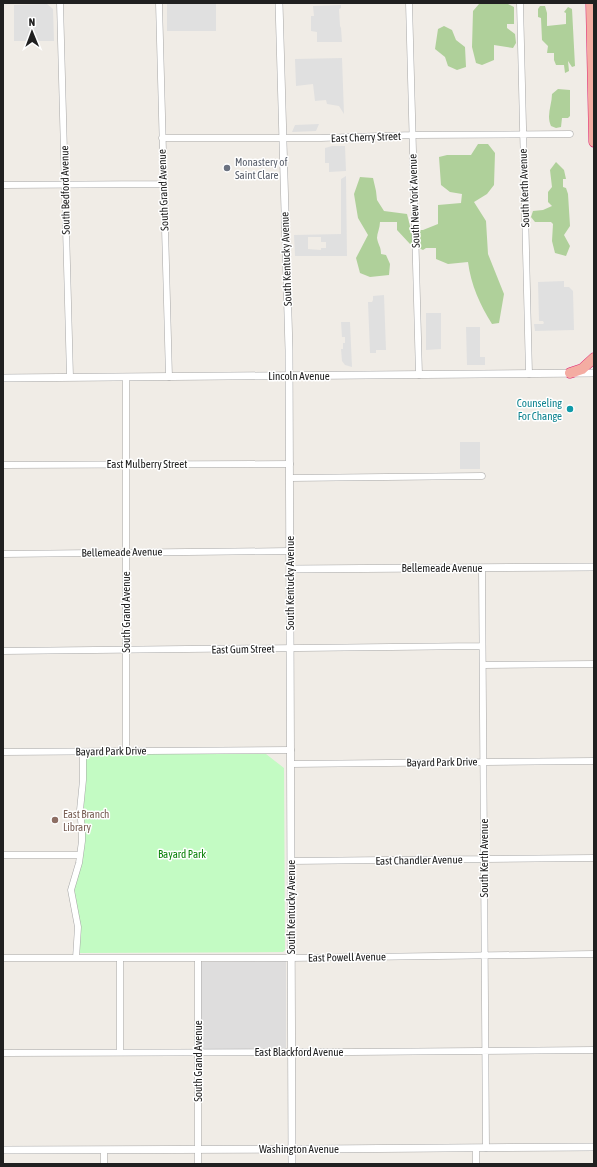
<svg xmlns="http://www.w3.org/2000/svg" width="597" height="1167" viewBox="0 0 597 1167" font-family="'Asap Condensed',sans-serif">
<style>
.residential{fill:#dedddd}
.forest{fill:#afd09a}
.park{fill:#c3fbc3}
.parking{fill:#e0e0e0;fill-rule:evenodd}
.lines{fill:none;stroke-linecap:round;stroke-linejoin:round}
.minor-casing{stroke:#a7a7a7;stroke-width:7}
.tertiary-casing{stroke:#a7a7a7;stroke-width:8}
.trunk-casing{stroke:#df2373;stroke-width:11}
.minor{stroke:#fff;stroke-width:6}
.tertiary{stroke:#fff;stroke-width:7}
.trunk{stroke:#f4aca2;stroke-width:10}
.worship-dot{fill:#6b7280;stroke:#fff;stroke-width:1.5}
.culture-dot{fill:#0f9aa8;stroke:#fff;stroke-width:1.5}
.education-dot{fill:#8d6e63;stroke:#fff;stroke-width:1.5}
.labels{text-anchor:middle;stroke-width:3;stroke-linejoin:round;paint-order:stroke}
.street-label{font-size:11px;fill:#202020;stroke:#fff}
.worship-label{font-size:11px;fill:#5b616d;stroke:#fff;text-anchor:start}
.culture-label{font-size:11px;fill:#0d838f;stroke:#fff;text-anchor:end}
.education-label{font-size:11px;fill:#785e54;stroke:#fff;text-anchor:start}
.park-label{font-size:11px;fill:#0a8209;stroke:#fff}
</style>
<rect width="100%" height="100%" fill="#f0ece6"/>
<path class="residential" d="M286,961V1048L198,1050L201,962Z"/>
<path class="forest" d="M479,4H508L514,7V24H507V28L515,34L516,43L513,48L494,45V60L482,65L476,63L472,47L473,11Z
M540,6H545L547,13V26L566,24V13L564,12L568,7L572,9L575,66L572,67L568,61L569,71L565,73L564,65H556L554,60V53H547L548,46L542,40L541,18L538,17V9Z
M444,26L452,30L456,40L465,47L466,67L457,70L448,66L445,57L435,49L438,29Z
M558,89L570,90V116L568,118H562L561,127L556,128L551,126C546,115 552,105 552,94Z
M478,144H488L495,153L494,185L487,194L474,202L486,221L488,254L504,294L499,323L492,324C480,305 471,285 468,262L448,264L436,259V248H426L423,250L410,244L397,230V222H380C380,228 377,233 377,238C378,245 381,246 381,254L386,255L390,264L389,275L370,277L360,273L356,258L368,235L358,218L354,194L360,177L373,178L376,191L377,200L384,211L407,214L411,230H423L438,224V205L461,203L462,194L450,192L441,185L439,157L447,155H471Z
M556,162L564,170L566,179H563V187L566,188L568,194L570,226L564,235L570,246L566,256L555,253L552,241L553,224L551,222H535L531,217L533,211L543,210L552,206L548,202V192L552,187L550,170Z"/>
<path class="park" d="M89,754H266L284,768L285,950L283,952L78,953L73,889L84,833L83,804L86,756Z"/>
<path class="parking" d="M167,3H216V31H167Z
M47,4L53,9L54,41H14V5Z
M341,5V8L339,9L340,26L341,28L342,42H317V32L311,31V16H314L313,6Z
M342,58L344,114L339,106L327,104L326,100L315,101L313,84L296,86L295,59Z
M319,124L316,131L292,132L295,125Z
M332,146H345L346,171L329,172V163H325V148Z
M346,176L347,256H295L294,235L341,234V179ZM308,237H321V242H326V248H321V250L308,249Z
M564,281V287H569L573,291L574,330L535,331L534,324H543L544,323L543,321H539L538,282Z
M384,295L386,350H376V353H370L368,302H372L373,300V296Z
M426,313H441V349L426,350Z
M341,322H350L352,367L345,365L342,361L341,349H343V343H345V337H342Z
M466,327H480V357H485V365H467Z
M460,442H480V469H460Z"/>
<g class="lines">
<defs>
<path id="minor" d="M60,3L70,377
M159,3L169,377
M409,3L419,375
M520,3L529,374
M162,138H321L412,135L570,134
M3,185L163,184
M126,377V751
M3,465L290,464
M290,478L482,476
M3,554L290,551
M482,568L486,1148
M3,651L482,646
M483,665L594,664
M3,752L291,750
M291,764L594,761
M3,855H79
M291,861L594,858
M3,958H291L594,954
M76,958L78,927L71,890L79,863L82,841V830L80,810L83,780V752
M198,958V1164
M120,1052V958
M3,1053L352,1052L594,1050
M104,1164V1150
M476,1164V1148"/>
<path id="tertiary" d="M279,3L289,350L292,1164
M3,378L594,373
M290,569L594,567
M3,1150L315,1149L594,1147"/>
<path id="trunk" d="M591,3L594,142
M570,373L582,369L594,358"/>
</defs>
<use href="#minor" class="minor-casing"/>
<use href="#tertiary" class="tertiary-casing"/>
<use href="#trunk" class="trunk-casing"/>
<use href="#minor" class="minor"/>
<use href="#tertiary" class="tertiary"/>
<use href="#trunk" class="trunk"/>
</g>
<circle class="worship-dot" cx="227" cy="168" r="4"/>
<circle class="culture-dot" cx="570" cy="409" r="4"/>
<circle class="education-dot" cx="55" cy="820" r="4"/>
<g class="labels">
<g class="street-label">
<text transform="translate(366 137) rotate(-2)" y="4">East Cherry Street</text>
<text transform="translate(524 188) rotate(-92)" y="4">South Kerth Avenue</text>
<text transform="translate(65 190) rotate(-91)" y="4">South Bedford Avenue</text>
<text transform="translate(163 190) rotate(-92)" y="4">South Grand Avenue</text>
<text transform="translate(414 201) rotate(-92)" y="4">South New York Avenue</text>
<text transform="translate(286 259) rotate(-92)" y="4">South Kentucky Avenue</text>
<text x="299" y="380">Lincoln Avenue</text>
<text x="147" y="468">East Mulberry Street</text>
<text transform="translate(122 552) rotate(-1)" y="4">Bellemeade Avenue</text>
<text x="442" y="572">Bellemeade Avenue</text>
<text transform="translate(290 583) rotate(-90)" y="4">South Kentucky Avenue</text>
<text transform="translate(126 612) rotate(-90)" y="4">South Grand Avenue</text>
<text transform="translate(243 649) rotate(-1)" y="4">East Gum Street</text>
<text transform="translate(111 751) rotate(-1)" y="4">Bayard Park Drive</text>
<text transform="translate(442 762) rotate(-1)" y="4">Bayard Park Drive</text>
<text transform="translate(484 858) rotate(-90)" y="4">South Kerth Avenue</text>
<text transform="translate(419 860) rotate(-1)" y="4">East Chandler Avenue</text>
<text transform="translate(291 907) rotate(-90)" y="4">South Kentucky Avenue</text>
<text transform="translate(347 957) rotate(-1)" y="4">East Powell Avenue</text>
<text x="299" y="1056">East Blackford Avenue</text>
<text transform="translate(198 1061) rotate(-90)" y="4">South Grand Avenue</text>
<text x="299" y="1153">Washington Avenue</text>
</g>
<g class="worship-label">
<text x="235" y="166">Monastery of<tspan x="235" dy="13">Saint Clare</tspan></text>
</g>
<g class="culture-label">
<text x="562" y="407">Counseling<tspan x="562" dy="13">For Change</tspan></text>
</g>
<g class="education-label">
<text x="63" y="818">East Branch<tspan x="63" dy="13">Library</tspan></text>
</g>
<g class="park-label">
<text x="182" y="858">Bayard Park</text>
</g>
</g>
<rect width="597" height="1167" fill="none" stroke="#202020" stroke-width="8"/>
<g transform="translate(32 32) rotate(359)" stroke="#ffffff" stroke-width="3" paint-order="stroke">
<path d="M0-3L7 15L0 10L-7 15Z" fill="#202020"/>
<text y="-6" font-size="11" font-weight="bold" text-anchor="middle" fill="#202020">N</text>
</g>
</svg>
